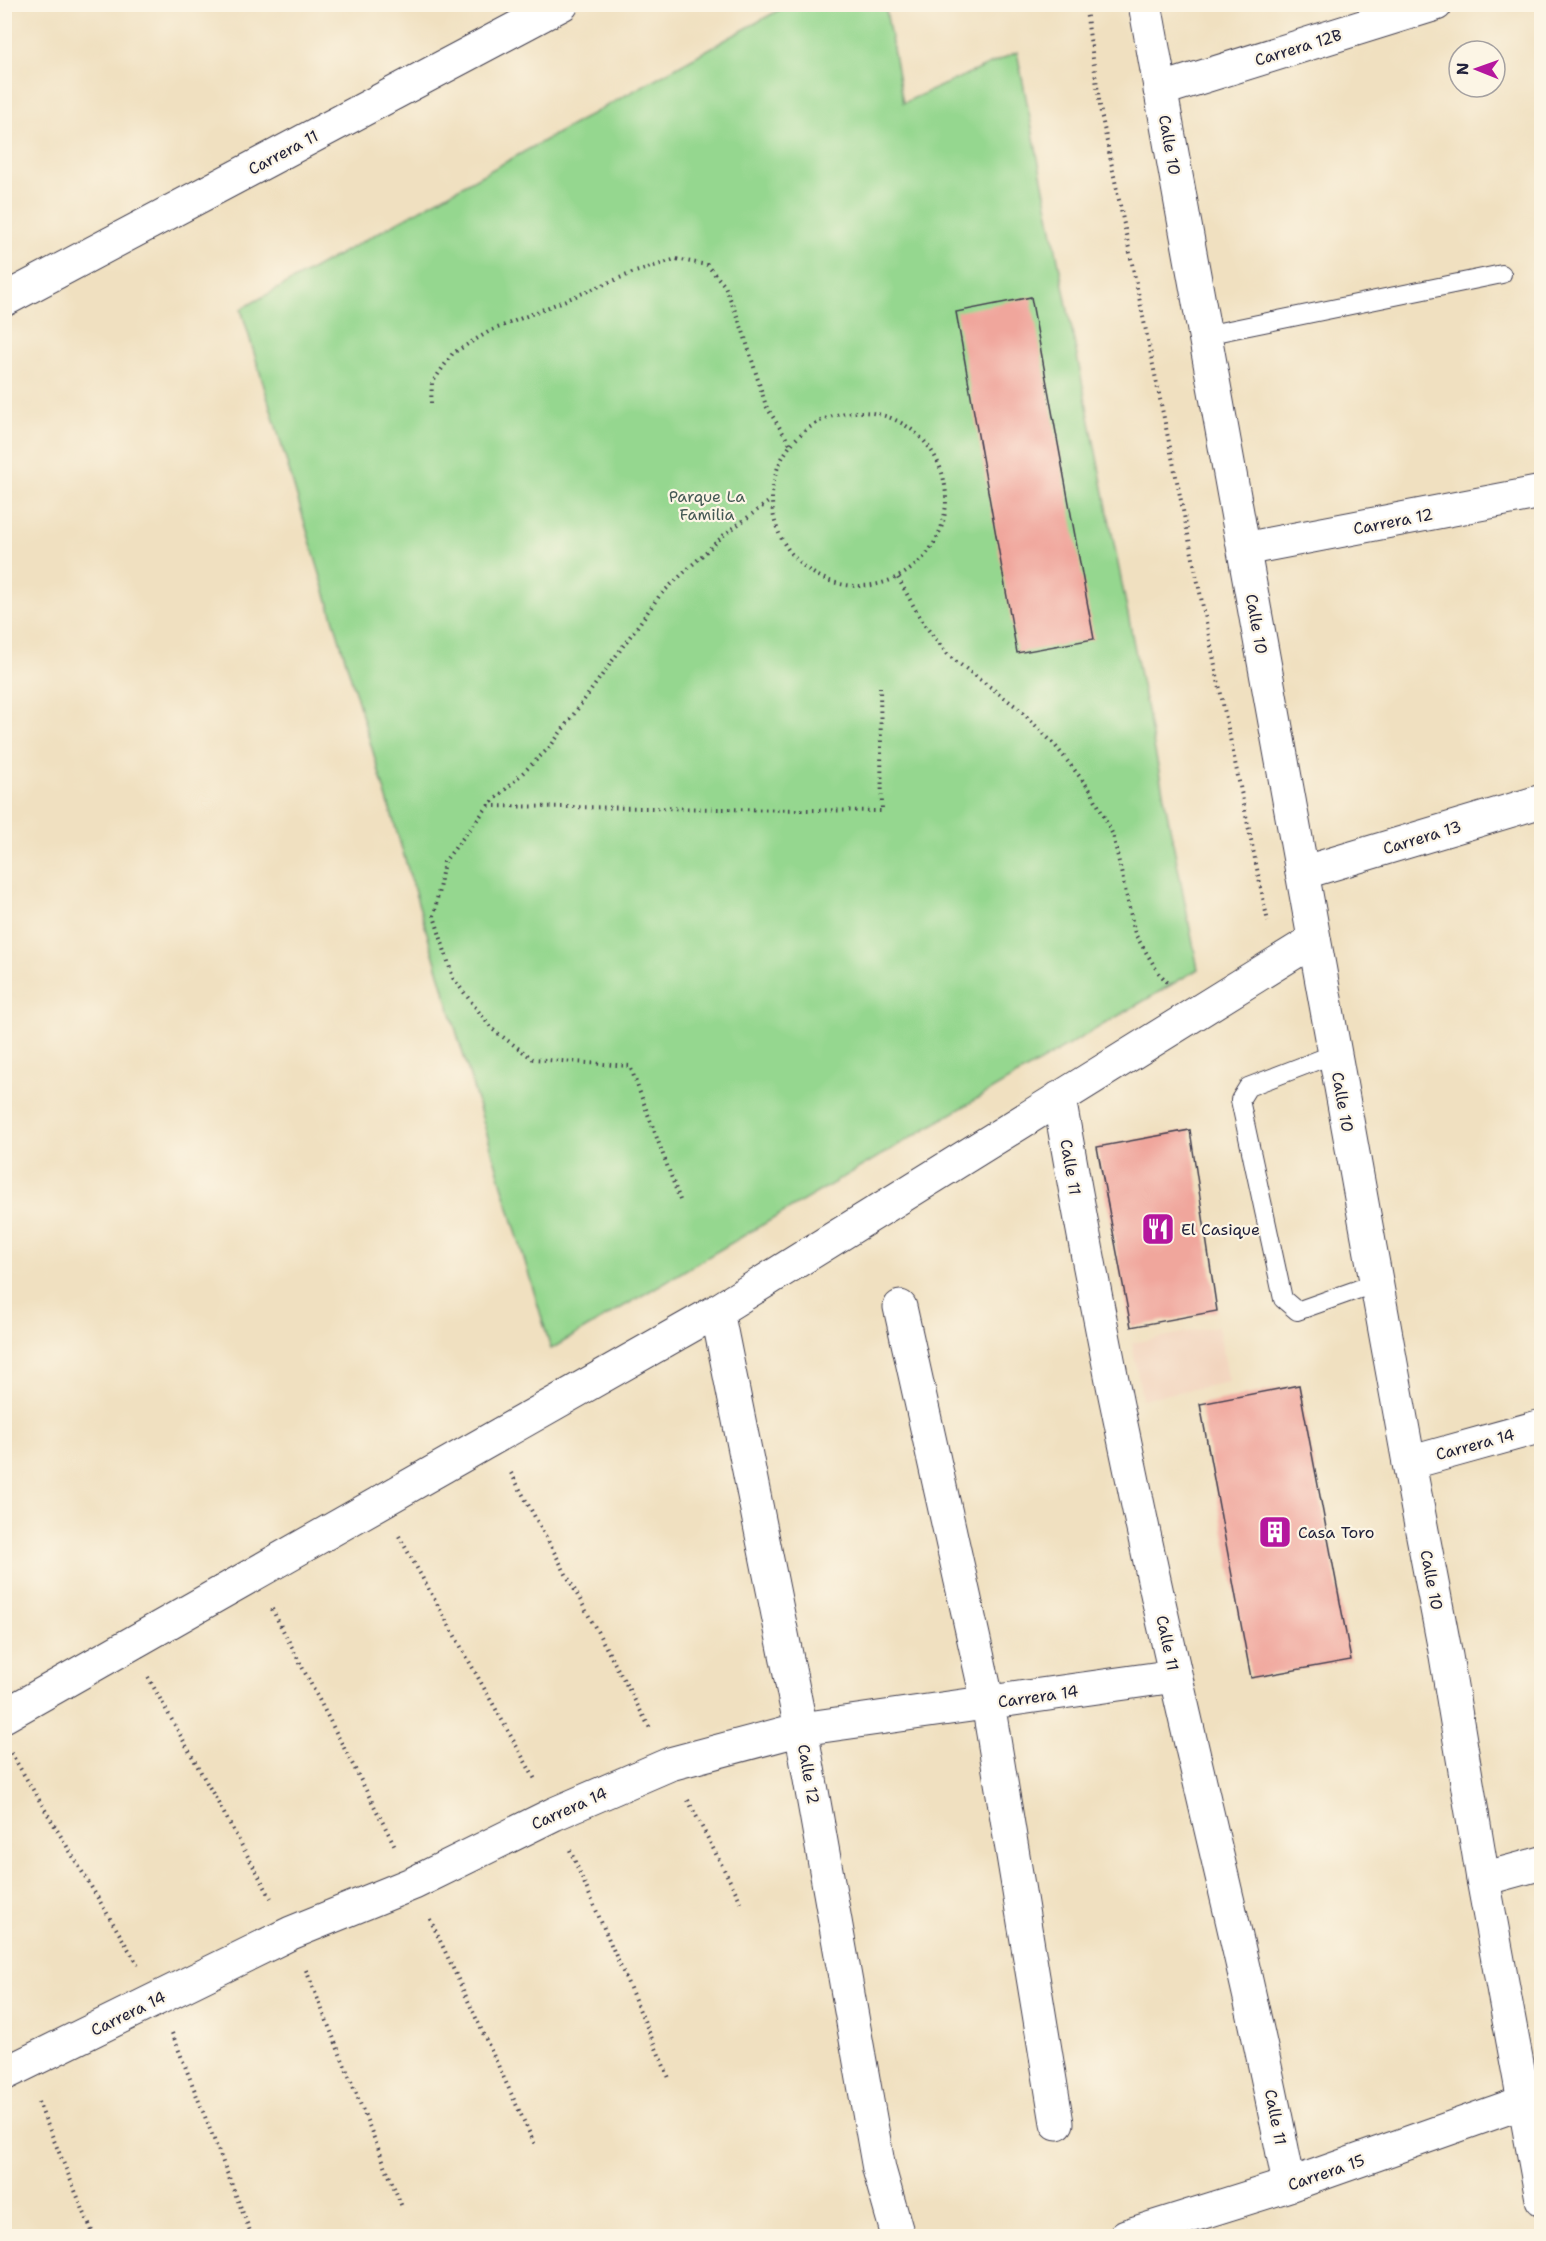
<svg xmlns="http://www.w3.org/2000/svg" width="1546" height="2241" viewBox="0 0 1546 2241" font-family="'Shantell Sans',sans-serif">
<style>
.built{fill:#f2d4be}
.green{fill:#95d78f;stroke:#5c7c65;stroke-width:1.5}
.building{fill:#f0a69c}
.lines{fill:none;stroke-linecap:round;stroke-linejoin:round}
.service-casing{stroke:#413e4f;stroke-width:20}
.minor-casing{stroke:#413e4f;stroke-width:35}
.tertiary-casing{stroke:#413e4f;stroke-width:35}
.path{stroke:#413e4f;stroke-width:4;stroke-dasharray:1.5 4.5;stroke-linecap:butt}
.service{stroke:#fff;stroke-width:18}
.minor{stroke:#fff;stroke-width:33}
.tertiary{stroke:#fff;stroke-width:33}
.labels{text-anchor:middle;stroke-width:4.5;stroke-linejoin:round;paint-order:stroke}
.street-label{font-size:16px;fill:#22223b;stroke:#fcf5e5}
.park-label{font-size:16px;fill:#445854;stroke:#fcf5e5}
.poi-label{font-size:16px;fill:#22223b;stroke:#fcf5e5;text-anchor:start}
</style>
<rect width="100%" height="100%" fill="#fcf5e5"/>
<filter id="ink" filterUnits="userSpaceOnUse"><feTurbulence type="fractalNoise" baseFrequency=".0167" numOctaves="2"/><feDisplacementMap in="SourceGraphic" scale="12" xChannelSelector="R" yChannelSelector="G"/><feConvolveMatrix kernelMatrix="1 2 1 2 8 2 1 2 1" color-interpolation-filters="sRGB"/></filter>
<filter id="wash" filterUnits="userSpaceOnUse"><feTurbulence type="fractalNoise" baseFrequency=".008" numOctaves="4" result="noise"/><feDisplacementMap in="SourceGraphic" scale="24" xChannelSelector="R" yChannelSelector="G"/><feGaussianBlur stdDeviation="1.35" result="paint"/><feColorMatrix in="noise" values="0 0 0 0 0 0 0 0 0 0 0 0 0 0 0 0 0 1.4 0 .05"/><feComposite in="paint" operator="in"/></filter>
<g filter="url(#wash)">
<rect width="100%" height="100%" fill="#f0e0c0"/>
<path class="built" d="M1218,1326L1229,1382L1142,1399L1132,1343Z"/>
<path class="green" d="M788,5H885L903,103L1017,52L1198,969L551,1349L241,309Z"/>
<g id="blocks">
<path class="building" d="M1031,297L1094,639L1017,653L956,312Z
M1190,1130L1217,1311L1131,1327L1097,1147Z
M1299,1385L1351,1660L1251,1678L1200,1404Z"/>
</g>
</g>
<g filter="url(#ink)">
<use href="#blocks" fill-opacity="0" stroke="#413e4f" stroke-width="1.5"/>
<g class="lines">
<defs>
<path id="service" d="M1205,335L1502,274
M1334,1054L1248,1087L1240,1100L1283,1299L1297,1311L1376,1283"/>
<path id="minor" d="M1160,90L1436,4
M4,300L562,4
M1244,549L1542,492
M1302,873L1542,801
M1059,1098C1093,1293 1132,1486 1176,1678C1214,1847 1257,2015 1289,2185
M900,1307L988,1703L1057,2123
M717,1311L801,1729L879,2169L898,2236
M1409,1463L1542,1426
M4,1716L717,1311L1314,940
M1483,1879L1542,1863
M4,2074L291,1933L414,1883L554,1814L670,1764L801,1729L1175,1676
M1126,2236L1289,2185L1524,2102"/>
<path id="tertiary" d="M1145,4L1409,1463L1446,1656L1483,1879L1542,2199"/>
</defs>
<use href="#service" class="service-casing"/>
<use href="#minor" class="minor-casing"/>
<use href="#tertiary" class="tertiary-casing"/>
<path class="path" d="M1085,4L1101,113L1268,922
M431,403L432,383L453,353L490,331L632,273L676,259L707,265L725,286L743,331L766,406L790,444
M772 499a87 87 0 1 1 174 0a87 87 0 1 1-174 0Z
M898,578L923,623L949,656L1018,708L1054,744L1091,791L1113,835L1135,934L1158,972L1169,984
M489,806L882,811L880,687
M680,1200L630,1066L533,1059L492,1029L453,978L434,916L444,862L488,806L550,747L660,595L724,535L771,500
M511,1473L651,1730
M399,1536L536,1781
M272,1609L396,1848
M148,1677L271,1898
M11,1753L138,1965
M688,1800L743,1906
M570,1850L669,2078
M430,1919L536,2147
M306,1970L402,2207
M172,2033L252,2236
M38,2102L94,2236"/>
<use href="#service" class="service"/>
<use href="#minor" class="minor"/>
<use href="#tertiary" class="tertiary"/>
</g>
</g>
<defs>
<symbol id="restaurant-square" viewBox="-11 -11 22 22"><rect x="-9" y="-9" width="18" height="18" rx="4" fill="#b5179e" stroke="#fcf5e5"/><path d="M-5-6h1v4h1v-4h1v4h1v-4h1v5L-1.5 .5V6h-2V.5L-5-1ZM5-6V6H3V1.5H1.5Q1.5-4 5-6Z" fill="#fff"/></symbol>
<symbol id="building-square" viewBox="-11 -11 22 22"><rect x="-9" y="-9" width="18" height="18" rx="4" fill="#b5179e" stroke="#fcf5e5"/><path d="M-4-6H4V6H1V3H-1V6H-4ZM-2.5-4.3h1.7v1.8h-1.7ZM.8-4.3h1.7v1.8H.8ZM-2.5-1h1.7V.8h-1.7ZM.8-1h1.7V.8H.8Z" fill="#fff"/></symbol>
</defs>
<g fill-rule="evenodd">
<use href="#restaurant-square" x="1139" y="1210" width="38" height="38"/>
<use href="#building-square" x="1256" y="1513" width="38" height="38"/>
</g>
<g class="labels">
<g class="street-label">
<text transform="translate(1298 47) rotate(-17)" y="6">Carrera 12B</text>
<text transform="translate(1170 145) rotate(80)" y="6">Calle 10</text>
<text transform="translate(283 152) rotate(-28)" y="6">Carrera 11</text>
<text transform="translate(1393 521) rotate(-11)" y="6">Carrera 12</text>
<text transform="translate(1257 624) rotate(80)" y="6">Calle 10</text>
<text transform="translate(1422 837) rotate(-17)" y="6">Carrera 13</text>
<text transform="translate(1343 1102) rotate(80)" y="6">Calle 10</text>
<text transform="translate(1071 1167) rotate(80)" y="6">Calle 11</text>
<text transform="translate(1475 1444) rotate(-15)" y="6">Carrera 14</text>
<text transform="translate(1432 1580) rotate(79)" y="6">Calle 10</text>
<text transform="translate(1168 1643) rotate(78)" y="6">Calle 11</text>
<text transform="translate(1038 1696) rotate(-8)" y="6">Carrera 14</text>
<text transform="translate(809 1774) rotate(80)" y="6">Calle 12</text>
<text transform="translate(569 1808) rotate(-24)" y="6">Carrera 14</text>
<text transform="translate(128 2013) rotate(-26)" y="6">Carrera 14</text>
<text transform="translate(1276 2117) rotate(79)" y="6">Calle 11</text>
<text transform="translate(1326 2172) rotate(-19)" y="6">Carrera 15</text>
</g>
<g class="park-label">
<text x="707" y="502">Parque La<tspan x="707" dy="18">Familia</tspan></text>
</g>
<g class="poi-label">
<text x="1181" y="1235">El Casique</text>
<text x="1298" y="1538">Casa Toro</text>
</g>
</g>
<rect width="1546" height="2241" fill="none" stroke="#fcf5e5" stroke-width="24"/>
<g transform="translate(1477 69) rotate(271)"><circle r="28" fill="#fcf5e5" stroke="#a5a1a1" stroke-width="1.5"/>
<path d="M0-4.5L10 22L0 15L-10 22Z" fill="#b5179e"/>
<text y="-9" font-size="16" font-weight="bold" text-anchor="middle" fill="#22223b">N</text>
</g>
</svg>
